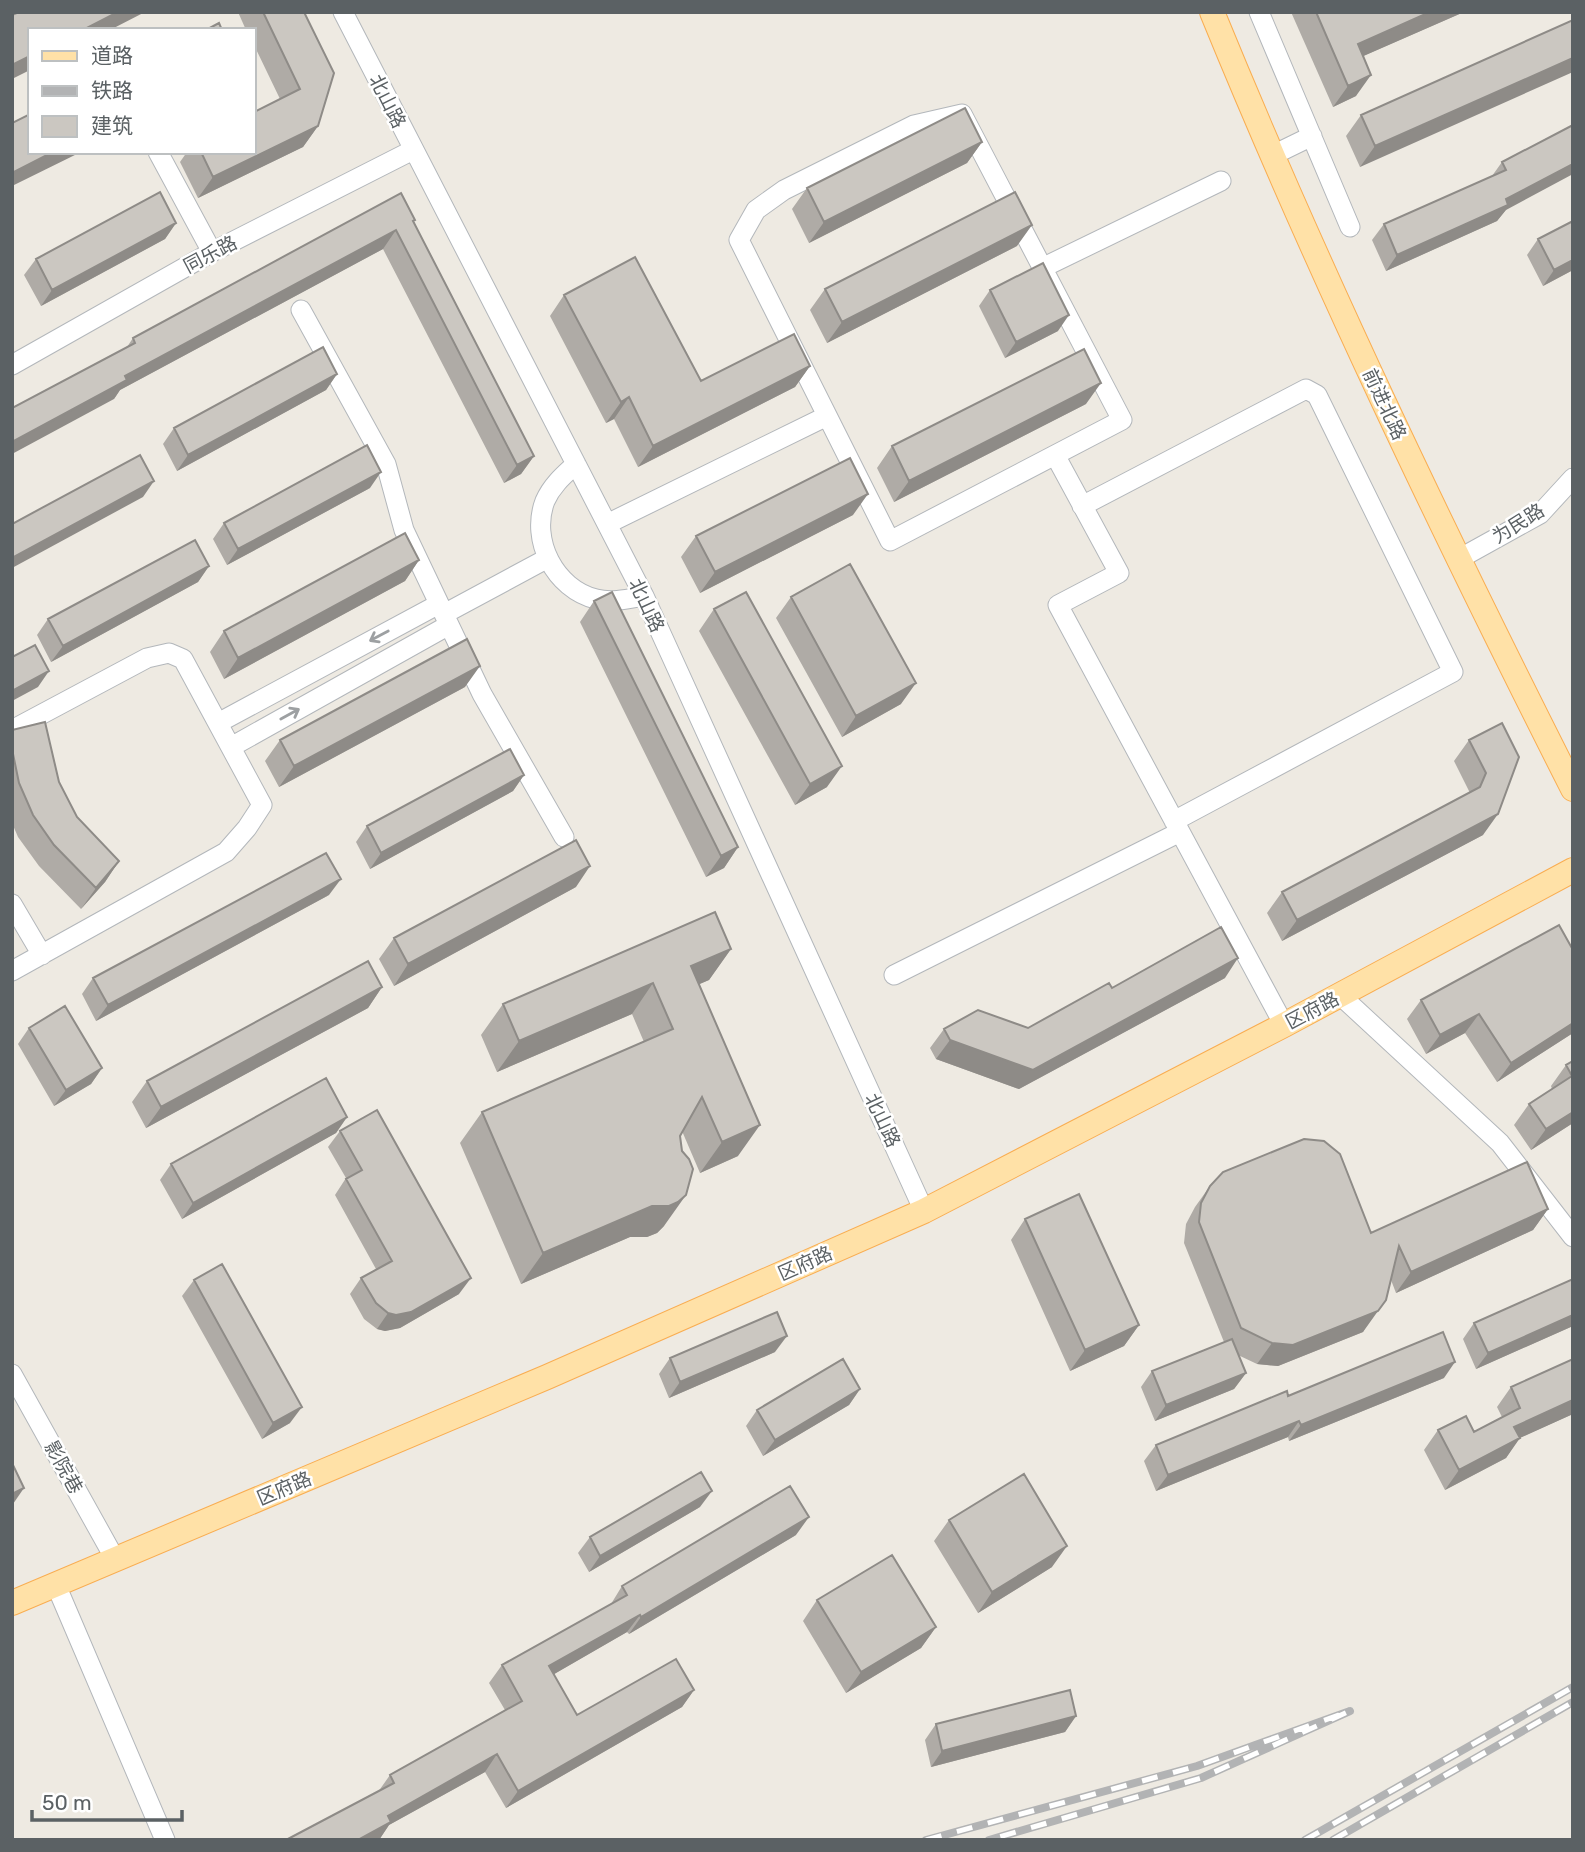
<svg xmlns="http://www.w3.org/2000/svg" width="1585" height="1852" viewBox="0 0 1585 1852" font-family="Rubik,'Noto Sans SC',sans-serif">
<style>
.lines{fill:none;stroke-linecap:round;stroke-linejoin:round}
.minor-casing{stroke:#b3b7bb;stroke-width:21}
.major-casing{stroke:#f9ad51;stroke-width:26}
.minor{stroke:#fff;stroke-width:19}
.major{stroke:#ffe1a7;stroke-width:24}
.rail-casing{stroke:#b2b3b4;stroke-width:8}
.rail{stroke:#fff;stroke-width:5;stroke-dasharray:16;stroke-linecap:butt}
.wall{fill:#afaba6}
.shaded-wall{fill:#8e8b87}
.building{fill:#cbc7c1;stroke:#8e8b87;stroke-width:2}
.oneway{stroke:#9da0a2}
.labels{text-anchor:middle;stroke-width:5;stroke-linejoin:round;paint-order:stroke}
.street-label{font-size:19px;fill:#5b6164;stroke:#fff}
</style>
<rect width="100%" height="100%" fill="#eeeae2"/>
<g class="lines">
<defs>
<path id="minor" d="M343,12L644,596L924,1211
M1259,12L1350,227
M962,114L1122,420L890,541L739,240L756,210L784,190L914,125Z
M158,152L212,252
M1271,156L1312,136
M1042,268L1221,181
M301,310L386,464L404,530L482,694L564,837
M12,365L212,252L413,150
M1055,455L1119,573L1058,605L1284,1025
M576,464C564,475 552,485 545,501C530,540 555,589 596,599C612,603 628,599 644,596
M1082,506L1306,389L1317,395L1453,672L1174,821
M607,524L827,416
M1457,560L1540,514L1573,478
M444,614L548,558
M218,723L439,604
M12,730L147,658L169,653L183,659L262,805L247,828L226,852L12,971
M231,747L449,625
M12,904L42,955
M894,975L1180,832
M1340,995L1500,1143L1573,1237
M12,1374L115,1559
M56,1585L165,1840"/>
<path id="major" d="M1212,12C1320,276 1444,534 1573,789
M12,1603L547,1377L924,1211L1284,1025L1573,870"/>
</defs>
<use href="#minor" class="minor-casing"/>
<use href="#major" class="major-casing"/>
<use href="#minor" class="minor"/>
<use href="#major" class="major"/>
<defs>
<path id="rail" d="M926,1840L1197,1766L1350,1711L1201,1778L989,1840
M1305,1840L1573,1687
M1333,1840L1573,1702"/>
</defs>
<use href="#rail" class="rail-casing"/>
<use href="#rail" class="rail"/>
</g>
<path class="wall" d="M238,12H304L318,126L303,147L198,198L180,162L187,152H254L280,99L254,45V30H246Z
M1291,12H1464L1363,56L1356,96L1333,107Z
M1573,20L1360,167L1346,136L1361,115Z
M1573,125L1497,221L1386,271L1372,240L1384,224L1492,176L1502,162Z
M982,142L967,163L809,243L792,209L807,188Z
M415,220L414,222L534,456L521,474L504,483L383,249L120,390L114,399L127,347L133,338Z
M176,223L165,239L41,306L24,275L36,259Z
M1538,239L1573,270L1543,286L1527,255Z
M1017,246L827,343L810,310L825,289Z
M990,290L1058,331L1005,358L979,306Z
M564,295L701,381L810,366L795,387L638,467L614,419L606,423L550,316Z
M337,374L326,390L177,471L163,444L174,428Z
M1086,404L894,502L877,468L892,446Z
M370,488L227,565L213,539L224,523Z
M853,515L700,593L681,557L696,536Z
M419,560L405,581L224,679L210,652L224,631Z
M209,566L198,582L51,662L37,635L48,619Z
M791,597L901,704L842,737L776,618Z
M594,601L738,847L724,868L706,877L580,622Z
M714,609L827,787L795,805L699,631Z
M465,687L279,787L265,761L280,740Z
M1502,723L1483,835L1282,941L1267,913L1282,892L1470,793L1454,761L1469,740Z
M12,730L59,782L77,817L119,861L105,882L81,909L39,866L18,837L12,823Z
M524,775L513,791L370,869L356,842L367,826Z
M576,887L394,986L379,959L394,938Z
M329,895L96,1021L82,994L93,978Z
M731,949L709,980L699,984L738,1156L700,1173L682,1131L680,1136L664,1226L657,1233L647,1237H630L521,1284L460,1143L482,1112L644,1042L632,1014L497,1072L481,1035L503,1004Z
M1225,978L1019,1089L936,1059L930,1048L944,1029L1028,1028L1112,988Z
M382,987L368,1008L146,1128L132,1102L147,1081Z
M1421,1000L1573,1033L1497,1082L1465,1033L1426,1054L1407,1019Z
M29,1028L102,1068L91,1084L54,1106L18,1044Z
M1573,1061V1123L1531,1150L1514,1125L1529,1104L1552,1089L1551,1086L1566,1065Z
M347,1117L336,1133L182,1219L160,1180L171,1164Z
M340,1131L459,1294L400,1328L385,1331L377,1329L364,1319L350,1294L361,1278L376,1269L335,1195L346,1178L328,1147Z
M1210,1186L1371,1233L1548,1209L1533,1230L1396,1293L1391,1280L1363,1332L1278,1366L1257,1364L1238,1355L1246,1373L1234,1389L1155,1421L1141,1387L1152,1371L1224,1342L1184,1243L1186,1224L1195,1207Z
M1025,1219L1139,1325L1124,1346L1070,1371L1011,1240Z
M1573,1279V1326L1476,1369L1463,1339L1474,1323Z
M194,1280L290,1423L262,1439L182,1296Z
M775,1352L669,1398L659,1374L670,1358Z
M1444,1378L1289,1441L1288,1437L1156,1491L1144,1461L1156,1445L1288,1396Z
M1511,1387L1573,1414L1519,1438L1506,1458L1445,1490L1424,1450L1438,1430L1474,1432L1502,1417L1497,1407Z
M860,1389L849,1405L763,1456L746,1426L757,1410Z
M700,1507L589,1572L578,1553L590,1537Z
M949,1520L1052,1567L978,1613L934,1541Z
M796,1535L629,1634L627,1632L554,1674L577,1715L694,1690L682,1707L506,1808L485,1772L389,1825L379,1840H286L378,1792L390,1775L505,1710L489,1683L502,1665L611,1604L622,1586Z
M817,1600L936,1627L921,1648L846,1693L803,1621Z
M1076,1716L1065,1732L931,1767L925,1740L936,1724Z"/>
<path class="shaded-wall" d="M118,12H145L110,30H83Z
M1430,12H1464L1343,65L1358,44Z
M30,56V70L12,79V65Z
M1573,58V72L1360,167L1375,146Z
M1371,75L1356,96L1333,107L1348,86Z
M318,126L303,147L198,198L213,177Z
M982,142L967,163L809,243L824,222Z
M53,152H81L12,186V173Z
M1573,164V174L1506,210L1497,221L1386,271L1397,255Z
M176,223L165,239L41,306L52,290Z
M1032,225L1017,246L827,343L842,322Z
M396,230L383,249L120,390L114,399L12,454V442L125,376Z
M1573,260V270L1543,286L1554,270Z
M1069,315L1058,331L1005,358L1016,342Z
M810,366L795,387L638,467L653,446Z
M337,374L326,390L177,471L188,455Z
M1101,383L1086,404L894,502L909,481Z
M629,397L614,419L606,423L621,402Z
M534,456L521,474L504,483L517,465Z
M381,472L370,488L227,565L238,549Z
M154,481L143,497L12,568V558Z
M868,494L853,515L700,593L715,572Z
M419,560L405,581L224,679L238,658Z
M209,566L198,582L51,662L63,646Z
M480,666L465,687L279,787L294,766Z
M49,671L38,687L12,701V691Z
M916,683L901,704L842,737L856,716Z
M842,766L827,787L795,805L810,784Z
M524,775L513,791L370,869L381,853Z
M1498,814L1483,835L1282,941L1297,920Z
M738,847L724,868L706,877L721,856Z
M119,861L105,882L81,909L96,888Z
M590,866L576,887L394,986L408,964Z
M341,879L329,895L96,1021L108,1005Z
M731,949L709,980L670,997L691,966Z
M1238,958L1225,978L1019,1089L936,1059L950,1040L1033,1070Z
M653,983L632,1014L497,1072L519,1041Z
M382,987L368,1008L146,1128L161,1107Z
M1479,1014L1465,1033L1426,1054L1440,1035Z
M1573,1023V1033L1497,1082L1511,1063Z
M102,1068L91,1084L54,1106L66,1090Z
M1573,1112V1123L1531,1150L1546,1129Z
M347,1117L336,1133L182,1219L193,1203Z
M760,1125L738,1156L700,1173L722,1142Z
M686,1195L664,1226L657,1233L647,1237H630L521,1284L543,1253L652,1206Z
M1548,1209L1533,1230L1396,1293L1411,1272Z
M471,1278L459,1294L400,1328L385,1331L377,1329L388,1313Z
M1378,1311L1363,1332L1278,1366L1257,1364L1272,1343Z
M1573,1315V1326L1476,1369L1488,1353Z
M1139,1325L1124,1346L1070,1371L1085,1350Z
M787,1336L775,1352L669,1398L680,1382Z
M1455,1362L1444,1378L1289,1441L1301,1425Z
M1246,1373L1234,1389L1155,1421L1166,1405Z
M860,1389L849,1405L763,1456L775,1440Z
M1573,1400V1414L1500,1447L1514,1427Z
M302,1407L290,1423L262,1439L273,1423Z
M1299,1421L1288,1437L1156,1491L1168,1475Z
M1520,1438L1506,1458L1445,1490L1459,1470Z
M24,1488L13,1504L12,1505V1494Z
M712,1491L700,1507L589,1572L600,1556Z
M809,1517L796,1535L629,1634L641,1617Z
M1067,1546L1052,1567L978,1613L992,1592Z
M640,1615L627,1632L537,1684L549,1666Z
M936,1627L921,1648L846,1693L861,1672Z
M694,1690L682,1707L506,1808L518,1791Z
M1076,1716L1065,1732L931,1767L942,1751Z
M497,1754L485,1772L389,1825L379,1840H358L388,1816Z"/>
<path class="building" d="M19,12H118L83,30H30V56L12,65V15Z
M263,12H304L334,73L318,126L213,177L201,152H254V112L300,89Z
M1316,12H1430L1358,44L1371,75L1348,86Z
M1573,20V58L1375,146L1361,115Z
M219,23L222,30H206Z
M965,108L982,142L824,222L807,188Z
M30,114V152H53L12,173V123Z
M1573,125V164L1506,199L1508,205L1397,255L1384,224L1506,170L1502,162Z
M160,192L176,223L52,290L36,259Z
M1015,192L1032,225L842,322L825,289Z
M401,193L415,220L413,221L534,456L517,465L396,230L125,376L127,380L12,442V408L135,343L133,338Z
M1573,221V260L1554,270L1538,239Z
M635,257L701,381L794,334L810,366L653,446L629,397L621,402L564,295Z
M1043,263L1069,315L1016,342L990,290Z
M323,347L337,374L188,455L174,428Z
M1084,349L1101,383L909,481L892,446Z
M367,445L381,472L238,549L224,523Z
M140,455L154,481L12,558V524Z
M850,458L868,494L715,572L696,536Z
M405,533L419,560L238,658L224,631Z
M195,540L209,566L63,646L48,619Z
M850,564L916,683L856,716L791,597Z
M612,592L738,847L721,856L594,601Z
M746,592L842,766L810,784L714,609Z
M467,639L480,666L294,766L280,740Z
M35,645L49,671L12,691V657Z
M45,722L59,782L77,817L119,861L96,888L54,845L33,815L19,783L12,749V730Z
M1502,723L1519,757L1498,814L1297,920L1282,892L1480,787L1486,773L1469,740Z
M510,749L524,775L381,853L367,826Z
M576,840L590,866L408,964L394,938Z
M326,853L341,879L108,1005L93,978Z
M715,912L731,949L691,966L760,1125L722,1142L702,1097L680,1136L682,1151L689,1159L693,1169L686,1195L678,1202L669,1206H652L543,1253L482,1112L673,1029L653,983L519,1041L503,1004Z
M1559,925L1573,950V1023L1511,1063L1479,1014L1440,1035L1421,1000Z
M1221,927L1238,958L1033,1070L950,1040L944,1029L978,1010L1028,1028L1109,983L1112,988Z
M368,961L382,987L161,1107L147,1081Z
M65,1006L102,1068L66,1090L29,1028Z
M1573,1061V1112L1546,1129L1529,1104L1572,1076L1566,1065Z
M326,1078L347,1117L193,1203L171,1164Z
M377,1110L471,1278L411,1312L396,1315L388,1313L376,1303L361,1278L392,1261L346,1179L362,1170L340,1131Z
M1304,1139L1324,1141L1340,1154L1371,1233L1527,1162L1548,1209L1411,1272L1399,1246L1386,1300L1378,1311L1293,1345L1272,1343L1241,1328L1199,1222L1201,1203L1210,1186L1223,1172Z
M1079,1194L1139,1325L1085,1350L1025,1219Z
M222,1264L302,1407L273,1423L194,1280Z
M1573,1279V1315L1488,1353L1474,1323Z
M777,1312L787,1336L680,1382L670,1358Z
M1443,1332L1455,1362L1301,1425L1299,1421L1168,1475L1156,1445L1287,1391L1288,1396Z
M1232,1339L1246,1373L1166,1405L1152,1371Z
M843,1359L860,1389L775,1440L757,1410Z
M1573,1359V1400L1514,1427L1520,1438L1459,1470L1438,1430L1466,1416L1474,1432L1520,1408L1511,1387Z
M12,1463L24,1488L12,1494Z
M701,1472L712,1491L600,1556L590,1537Z
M1024,1474L1067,1546L992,1592L949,1520Z
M790,1486L809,1517L641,1617L640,1615L549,1666L577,1715L676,1659L694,1690L518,1791L497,1754L388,1816L391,1822L358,1840H286L394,1783L390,1775L522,1701L502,1665L627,1595L622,1586Z
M892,1555L936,1627L861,1672L817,1600Z
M1070,1690L1076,1716L942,1751L936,1724Z"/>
<defs><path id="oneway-shaft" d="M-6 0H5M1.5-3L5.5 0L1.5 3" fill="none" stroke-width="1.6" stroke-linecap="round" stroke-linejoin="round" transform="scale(1.75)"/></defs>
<g class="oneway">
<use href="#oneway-shaft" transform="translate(379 636) rotate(152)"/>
<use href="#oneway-shaft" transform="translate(290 714) rotate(-29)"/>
</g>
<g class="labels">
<g class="street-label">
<text transform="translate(388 101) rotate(63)" y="7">北山路</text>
<text transform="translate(210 254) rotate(-28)" y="7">同乐路</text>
<text transform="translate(1385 404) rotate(65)" y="7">前进北路</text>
<text transform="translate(1518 523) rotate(-32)" y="7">为民路</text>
<text transform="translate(647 605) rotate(65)" y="7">北山路</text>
<text transform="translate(1312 1010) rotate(-28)" y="7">区府路</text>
<text transform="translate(883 1120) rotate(65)" y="7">北山路</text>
<text transform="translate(805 1263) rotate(-24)" y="7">区府路</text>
<text transform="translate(64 1467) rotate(61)" y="7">影院巷</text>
<text transform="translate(284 1488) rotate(-23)" y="7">区府路</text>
</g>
</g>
<rect width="1585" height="1852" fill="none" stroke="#5b6164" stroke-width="28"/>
<rect x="28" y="28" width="228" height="126" fill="#ffffff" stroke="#bdc0c1" stroke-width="2"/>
<rect x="42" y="51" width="35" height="10" fill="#ffe1a7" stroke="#bdc0c1" stroke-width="2"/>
<text x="91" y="63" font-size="21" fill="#5b6164">道路</text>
<rect x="42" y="86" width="35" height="10" fill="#b2b3b4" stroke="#bdc0c1" stroke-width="2"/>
<text x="91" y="98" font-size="21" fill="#5b6164">铁路</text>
<rect x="42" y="116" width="35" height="21" fill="#cbc7c1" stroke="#bdc0c1" stroke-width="2"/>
<text x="91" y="133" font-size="21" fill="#5b6164">建筑</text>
<path d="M32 1810v10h150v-10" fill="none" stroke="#5b6164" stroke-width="3.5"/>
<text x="42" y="1810" font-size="21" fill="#5b6164" stroke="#ffffff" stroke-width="5" paint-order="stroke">50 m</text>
</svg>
